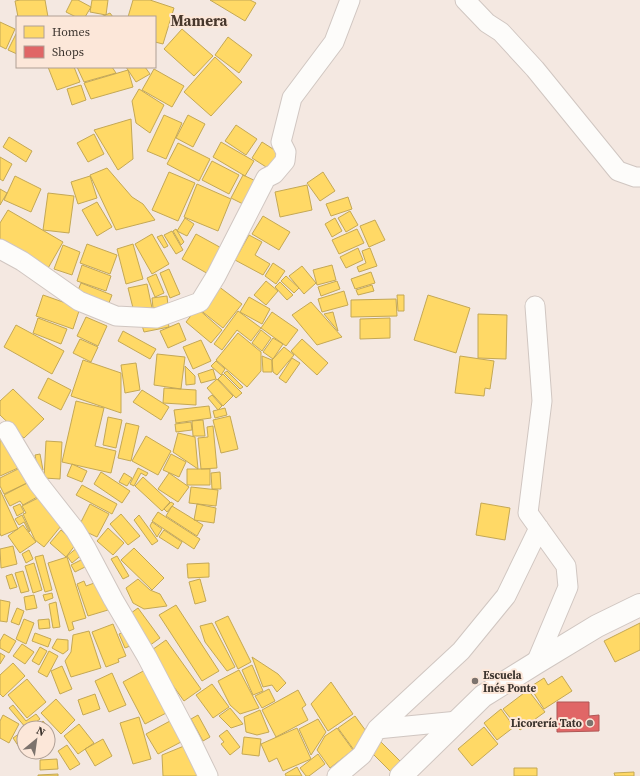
<svg xmlns="http://www.w3.org/2000/svg" width="640" height="776" viewBox="0 0 640 776" font-family="'Source Serif 4',serif">
<style>
.homes{fill:#ffd966;stroke:#c4a855}
.shops{fill:#e06666;stroke:#af5755}
.lines{fill:none;stroke-linecap:round;stroke-linejoin:round}
.street-casing{stroke:#d0c6c1;stroke-width:21}
.secondary-casing{stroke:#d0c6c1;stroke-width:24}
.street{stroke:#fdfcfa;stroke-width:19}
.secondary{stroke:#fdfcfa;stroke-width:22}
.poi-dot{fill:#7c736d;stroke:#fce7d9;stroke-width:1.5}
.labels{text-anchor:middle;stroke-width:4;stroke-linejoin:round;paint-order:stroke}
.poi-label{font-size:11px;font-weight:bold;fill:#3c342e;stroke:#fce7d9;text-anchor:start}
.district-label{font-size:15px;font-weight:bold;fill:#48382d;stroke:#fce7d9}
</style>
<rect width="100%" height="100%" fill="#f4e8e1"/>
<path class="homes" d="M20,0H45L48,17H18L15,1Z
M72,0H78L91,7L85,17H76L66,12Z
M92,0H108L106,15L90,12Z
M133,0H150L174,8L163,44L155,42V17H128Z
M210,0H250L256,3L245,21Z
M110,13L113,17H101Z
M0,22L15,29L6,49L0,46Z
M182,29L213,56L194,76L164,49Z
M17,32V54L8,50Z
M228,37L252,55L239,73L215,55Z
M215,57L242,82L211,116L184,92Z
M48,67H74L80,82L57,90Z
M77,67H112L116,73L84,82Z
M126,67H145L150,74L136,82Z
M154,69L184,86L172,107L142,90Z
M128,70L133,87L91,99L84,83Z
M81,85L86,100L72,105L67,89Z
M139,89L164,105L150,133L136,123L132,101Z
M164,115L182,123L166,159L147,151Z
M188,115L205,124L193,147L176,138Z
M131,119L133,159L118,170L94,130Z
M236,125L257,139L246,155L225,141Z
M94,134L104,154L88,162L77,143Z
M9,137L32,151L26,162L3,147Z
M221,142L254,161L245,176L213,157Z
M262,142L284,156L274,172L252,158Z
M178,143L210,159L199,181L167,164Z
M0,157L12,164L3,181L0,179Z
M212,161L239,175L229,194L202,180Z
M107,168L132,197L143,204L155,220L116,230L90,175Z
M169,172L195,183L178,221L152,210Z
M323,172L335,191L320,201L307,183Z
M243,175L260,183L249,207L231,198Z
M15,176L41,189L31,212L4,200Z
M90,176L97,198L78,204L71,182Z
M197,184L231,199L218,231L184,217Z
M307,185L312,210L280,217L275,192Z
M0,189L7,193L0,205Z
M48,193L74,196L69,233L43,230Z
M348,197L352,209L331,216L326,204Z
M97,202L112,227L97,236L82,210Z
M8,210L63,242L47,270L0,244V223Z
M350,211L358,225L346,232L338,218Z
M263,216L290,232L279,250L252,234Z
M185,218L194,224L187,236L177,231Z
M335,218L342,231L332,237L325,224Z
M375,220L385,240L369,247L360,226Z
M176,229L184,242L181,245L173,231Z
M357,229L364,243L339,254L332,240Z
M172,231L183,250L176,254L164,235Z
M152,234L169,264L152,274L135,244Z
M196,234L225,250L210,275L182,259Z
M162,235L168,246L164,248L157,237Z
M249,235L262,242L255,255L270,264L263,275L235,260Z
M87,244L117,255L110,274L80,263Z
M133,244L143,279L126,284L117,249Z
M63,245L80,252L72,275L54,269Z
M358,248L363,260L346,268L340,257Z
M370,248L377,266L359,272L357,267L366,263L362,251Z
M273,263L285,271L276,284L265,276Z
M82,265L111,276L106,291L77,281Z
M332,265L336,280L317,285L313,270Z
M302,266L316,283L304,294L289,276Z
M169,269L180,294L170,298L160,273Z
M371,272L375,283L355,289L351,279Z
M156,274L164,293L155,297L147,278Z
M286,276L299,288L294,293L281,281Z
M266,281L278,291L266,305L254,295Z
M337,281L340,289L321,296L318,287Z
M280,282L293,295L287,300L275,287Z
M81,283L112,295L107,308L76,295Z
M147,284L152,308L134,312L128,288Z
M372,285L374,291L358,295L356,290Z
M218,286L242,304L223,328L199,309Z
M344,291L348,305L322,312L318,299Z
M43,295L80,308L73,329L36,316Z
M397,295H404V311H398Z
M428,295L470,308L456,353L414,340Z
M167,296L168,306L153,308L152,298Z
M249,297L270,309L262,324L240,312Z
M396,299L397,316L351,317V300Z
M311,302L342,337L317,345L292,315Z
M197,308L222,330L211,343L186,322Z
M238,311L261,328L251,341L237,330L222,350L214,344Z
M272,312L298,330L286,346L261,328Z
M333,312L338,331L324,314Z
M478,314L507,315L506,359L478,358Z
M167,316L169,327L144,332L141,322Z
M86,317L107,326L98,346L77,336Z
M38,318L67,329L61,344L33,333Z
M390,318V338L360,339V319Z
M179,323L186,340L168,348L160,331Z
M16,325L64,351L52,374L4,347Z
M261,330L271,338L262,351L252,343Z
M123,331L156,349L150,359L118,341Z
M238,333L261,352V371L247,387L216,360Z
M273,338L283,344L273,359L263,352Z
M80,339L98,347L91,362L73,353Z
M302,339L328,363L317,375L291,351Z
M201,340L211,361L193,369L183,347Z
M284,347L294,355L277,375L273,372L272,360Z
M157,354L185,357L181,389L154,385Z
M262,356L272,360V372H263Z
M460,356L494,361L490,389L485,388L484,396L455,393Z
M292,358L300,363L286,383L279,378Z
M83,360L121,373V413L71,396Z
M216,361L225,369L221,375L211,366Z
M136,363L140,390L125,393L121,365Z
M185,366L195,376V384L186,385Z
M213,369L216,379L201,383L198,374Z
M227,371L243,387L240,389L224,373Z
M223,374L242,393L236,398L218,379Z
M48,378L71,390L61,410L38,398Z
M217,379L233,396L223,406L207,388Z
M164,388L196,390V405L163,403Z
M13,389L44,419L24,438L0,415V401Z
M142,390L169,407L161,420L133,402Z
M212,395L222,406L218,410L208,398Z
M76,401L104,408L95,446L116,451L111,473L62,462Z
M209,406L211,418L176,423L174,410Z
M225,408L227,415L215,418L213,411Z
M230,416L238,449L221,453L213,420Z
M108,417L122,420L116,448L103,445Z
M203,420L205,436H193L192,421Z
M191,422L192,430L176,432L175,424Z
M126,423L139,426L131,461L118,458Z
M213,426L217,468L201,469L198,438L208,437L207,427Z
M0,427L18,468L0,476Z
M178,433L195,437L198,469L173,452Z
M146,436L171,451L158,475L132,461Z
M46,441L62,442L60,479L44,478Z
M40,454L43,470L38,471L35,455Z
M171,454L186,462L179,477L163,470Z
M72,464L87,471L82,482L67,476Z
M22,467L29,482L4,494L0,486V478Z
M138,468L148,473L146,476L141,473L134,486L130,484Z
M187,469H210V485H187Z
M101,472L130,491L122,503L94,484Z
M220,472L221,489H212L211,473Z
M124,473L132,478L127,486L119,482Z
M169,473L189,487L178,502L158,489Z
M143,477L170,502L162,511L135,486Z
M31,481L39,496L23,505L20,501L10,506L4,495Z
M82,485L117,504L112,514L76,495Z
M191,487L218,490L216,506L189,503Z
M0,490L18,529L1,536L0,533Z
M38,498L65,521L44,547L35,540L23,514L26,513L22,506Z
M171,502L174,504L167,512L164,509Z
M481,503L510,508L505,540L476,535Z
M20,504L24,512L17,516L13,507Z
M90,504L109,514L97,537L78,528Z
M197,504L216,508L214,523L194,520Z
M172,506L203,525L197,536L166,516Z
M158,512L200,539L194,549L152,521Z
M121,514L140,536L128,545L110,524Z
M22,515L30,531L29,532L24,522L19,525L15,519Z
M139,515L158,541L152,545L134,520Z
M152,522L162,529L157,537L150,526Z
M23,525L36,542L20,553L8,536Z
M108,528L124,543L113,555L97,541Z
M61,530L76,544L66,557L50,543Z
M164,530L182,542L178,549L159,537Z
M13,546L17,564L1,568L0,549Z
M78,547L84,553L72,563L67,556Z
M134,548L164,578L152,590L121,560Z
M29,550L33,559L26,563L22,554Z
M43,555L52,590L45,592L35,557Z
M117,556L129,576L123,579L111,559Z
M67,557L86,618L72,622L74,629L69,631L48,563Z
M87,557L91,564L75,572L71,565Z
M34,563L42,590L33,593L25,566Z
M209,563V577L188,578L187,564Z
M23,571L29,591L21,593L15,573Z
M12,574L17,587L10,589L6,576Z
M138,579L150,590L160,594L167,606L144,609L133,603L126,588Z
M200,579L206,601L195,604L189,582Z
M84,581L86,586L97,582L108,610L88,616L77,584Z
M52,593L53,598L45,601L43,595Z
M34,595L37,608L26,610L24,597Z
M0,600L10,602L7,622L0,621Z
M56,602L60,627L53,628L49,604Z
M176,605L219,671L202,681L159,615Z
M17,608L24,611L19,625L11,622Z
M138,608L160,638L149,646L127,616Z
M228,616L251,662L238,669L215,622Z
M24,619L34,623L26,644L16,639Z
M49,619L50,628L39,629L38,620Z
M212,623L235,667L227,671L205,642L200,626Z
M640,623V650L615,662L604,641Z
M113,624L126,656L118,659L119,662L106,667L92,632Z
M89,631L101,668L71,677L65,661L71,652L73,635Z
M124,632L130,646L125,648L119,634Z
M35,633L51,639L48,647L32,641Z
M4,634L16,641L9,653L0,648V641Z
M57,639L68,640V650L63,654L52,648Z
M166,640L201,689L184,701L149,652Z
M22,644L34,652L25,664L13,656Z
M40,647L47,651L39,665L32,661Z
M49,651L58,656L47,677L38,672Z
M0,653L5,656L0,664Z
M252,657L278,674L286,683L277,692L272,685L263,687Z
M13,663L25,676L3,697L0,694V675Z
M252,665L263,691L253,695L242,670Z
M62,666L72,689L60,694L51,671Z
M147,669L170,711L145,724L123,682Z
M239,670L259,708L240,714L230,705L218,681Z
M112,673L126,705L109,712L95,681Z
M562,676L572,691L544,709L530,687L544,678L548,685Z
M27,679L46,702L27,718L8,695Z
M331,682L353,714L328,731L311,704Z
M212,684L229,707L213,718L196,695Z
M269,689L275,701L262,708L255,696Z
M298,690L306,705L302,708L308,720L276,737L262,710Z
M528,690L545,712L520,730L503,709Z
M95,694L100,709L83,715L78,700Z
M56,699L75,720L61,734L41,713Z
M13,705L26,721L36,714L40,719L28,728H26L9,708Z
M230,708L243,724L231,728L219,716Z
M501,709L514,727L497,740L484,723Z
M260,710L269,732L257,735L246,732L244,717Z
M3,715L19,724L9,743L0,738V721Z
M198,715L210,737L203,741L191,719Z
M355,716L371,738L354,750L338,728Z
M139,717L151,759L133,764L120,723Z
M318,719L326,732L311,755L299,729Z
M43,721L53,733L48,737V728H35Z
M170,721L181,742L158,754L146,734Z
M79,724L94,743L78,754L64,736Z
M484,727L498,744L472,766L458,749Z
M297,728L311,759L283,771L277,758L269,762L261,744Z
M337,728L353,750L330,768L317,750L325,736Z
M227,730L240,747L230,755L221,744L224,742L219,736Z
M23,731L24,748L21,750L13,738Z
M244,737L261,739L259,756L242,754Z
M377,738L402,763L392,773L367,748Z
M377,738L402,763L392,773L367,748Z
M103,739L112,756L95,766L85,749Z
M67,745L80,764L70,770L58,751Z
M184,746L198,776H163L162,755Z
M318,754L325,764L309,776H306L300,768Z
M57,759L58,769L40,770V760Z
M297,767L302,776H286L285,774Z
M514,768H537V776H514Z
M634,772V776H615L614,773Z
M58,774V776H38V775Z"/>
<path class="shops" d="M557,702H589V716L599,715V731L557,732Z"/>
<g class="lines">
<defs>
<path id="street" d="M465,0L487,23L501,32L535,69L618,171L635,177H640
M0,249L22,261L79,301L116,316L156,318L200,302L216,276L266,178L274,174L285,161L286,152L281,142L292,98L334,42L350,0
M535,306L542,401L528,513L566,566L568,587L536,663
M7,431L38,483L75,530L86,548L113,599L147,657L191,741L208,776
M377,729L458,721
M337,776L362,755L377,729L461,651L506,596L539,528"/>
<path id="secondary" d="M401,776L483,696L536,663L597,626L640,605"/>
</defs>
<use href="#street" class="street-casing"/>
<use href="#secondary" class="secondary-casing"/>
<use href="#street" class="street"/>
<use href="#secondary" class="secondary"/>
</g>
<g class="poi-dot">
<circle cx="475" cy="681" r="4"/>
<circle cx="590" cy="723" r="4"/>
</g>
<g class="labels">
<g class="poi-label">
<text x="483" y="679">Escuela<tspan x="483" dy="13">Inés Ponte</tspan></text>
<text x="582" y="727" text-anchor="end">Licorería Tato</text>
</g>
<g class="district-label">
<text x="199" y="26">Mamera</text>
</g>
</g>
<rect x="16" y="16" width="140" height="52" fill="#fce7d9" stroke="#af9f95"/>
<rect x="24" y="26" width="20" height="12" fill="#ffd966" stroke="#af9f95"/>
<text x="52" y="36" font-size="12" fill="#3c342e">Homes</text>
<rect x="24" y="46" width="20" height="12" fill="#e06666" stroke="#af9f95"/>
<text x="52" y="56" font-size="12" fill="#3c342e">Shops</text>
<g transform="translate(36 740) rotate(29)"><circle r="19" fill="#fce7d9" stroke="#af9f95"/>
<path d="M0-3L7 15L0 10L-7 15Z" fill="#7c736d"/>
<text y="-6" font-size="11" font-weight="bold" text-anchor="middle" fill="#3c342e">N</text>
</g>
</svg>
